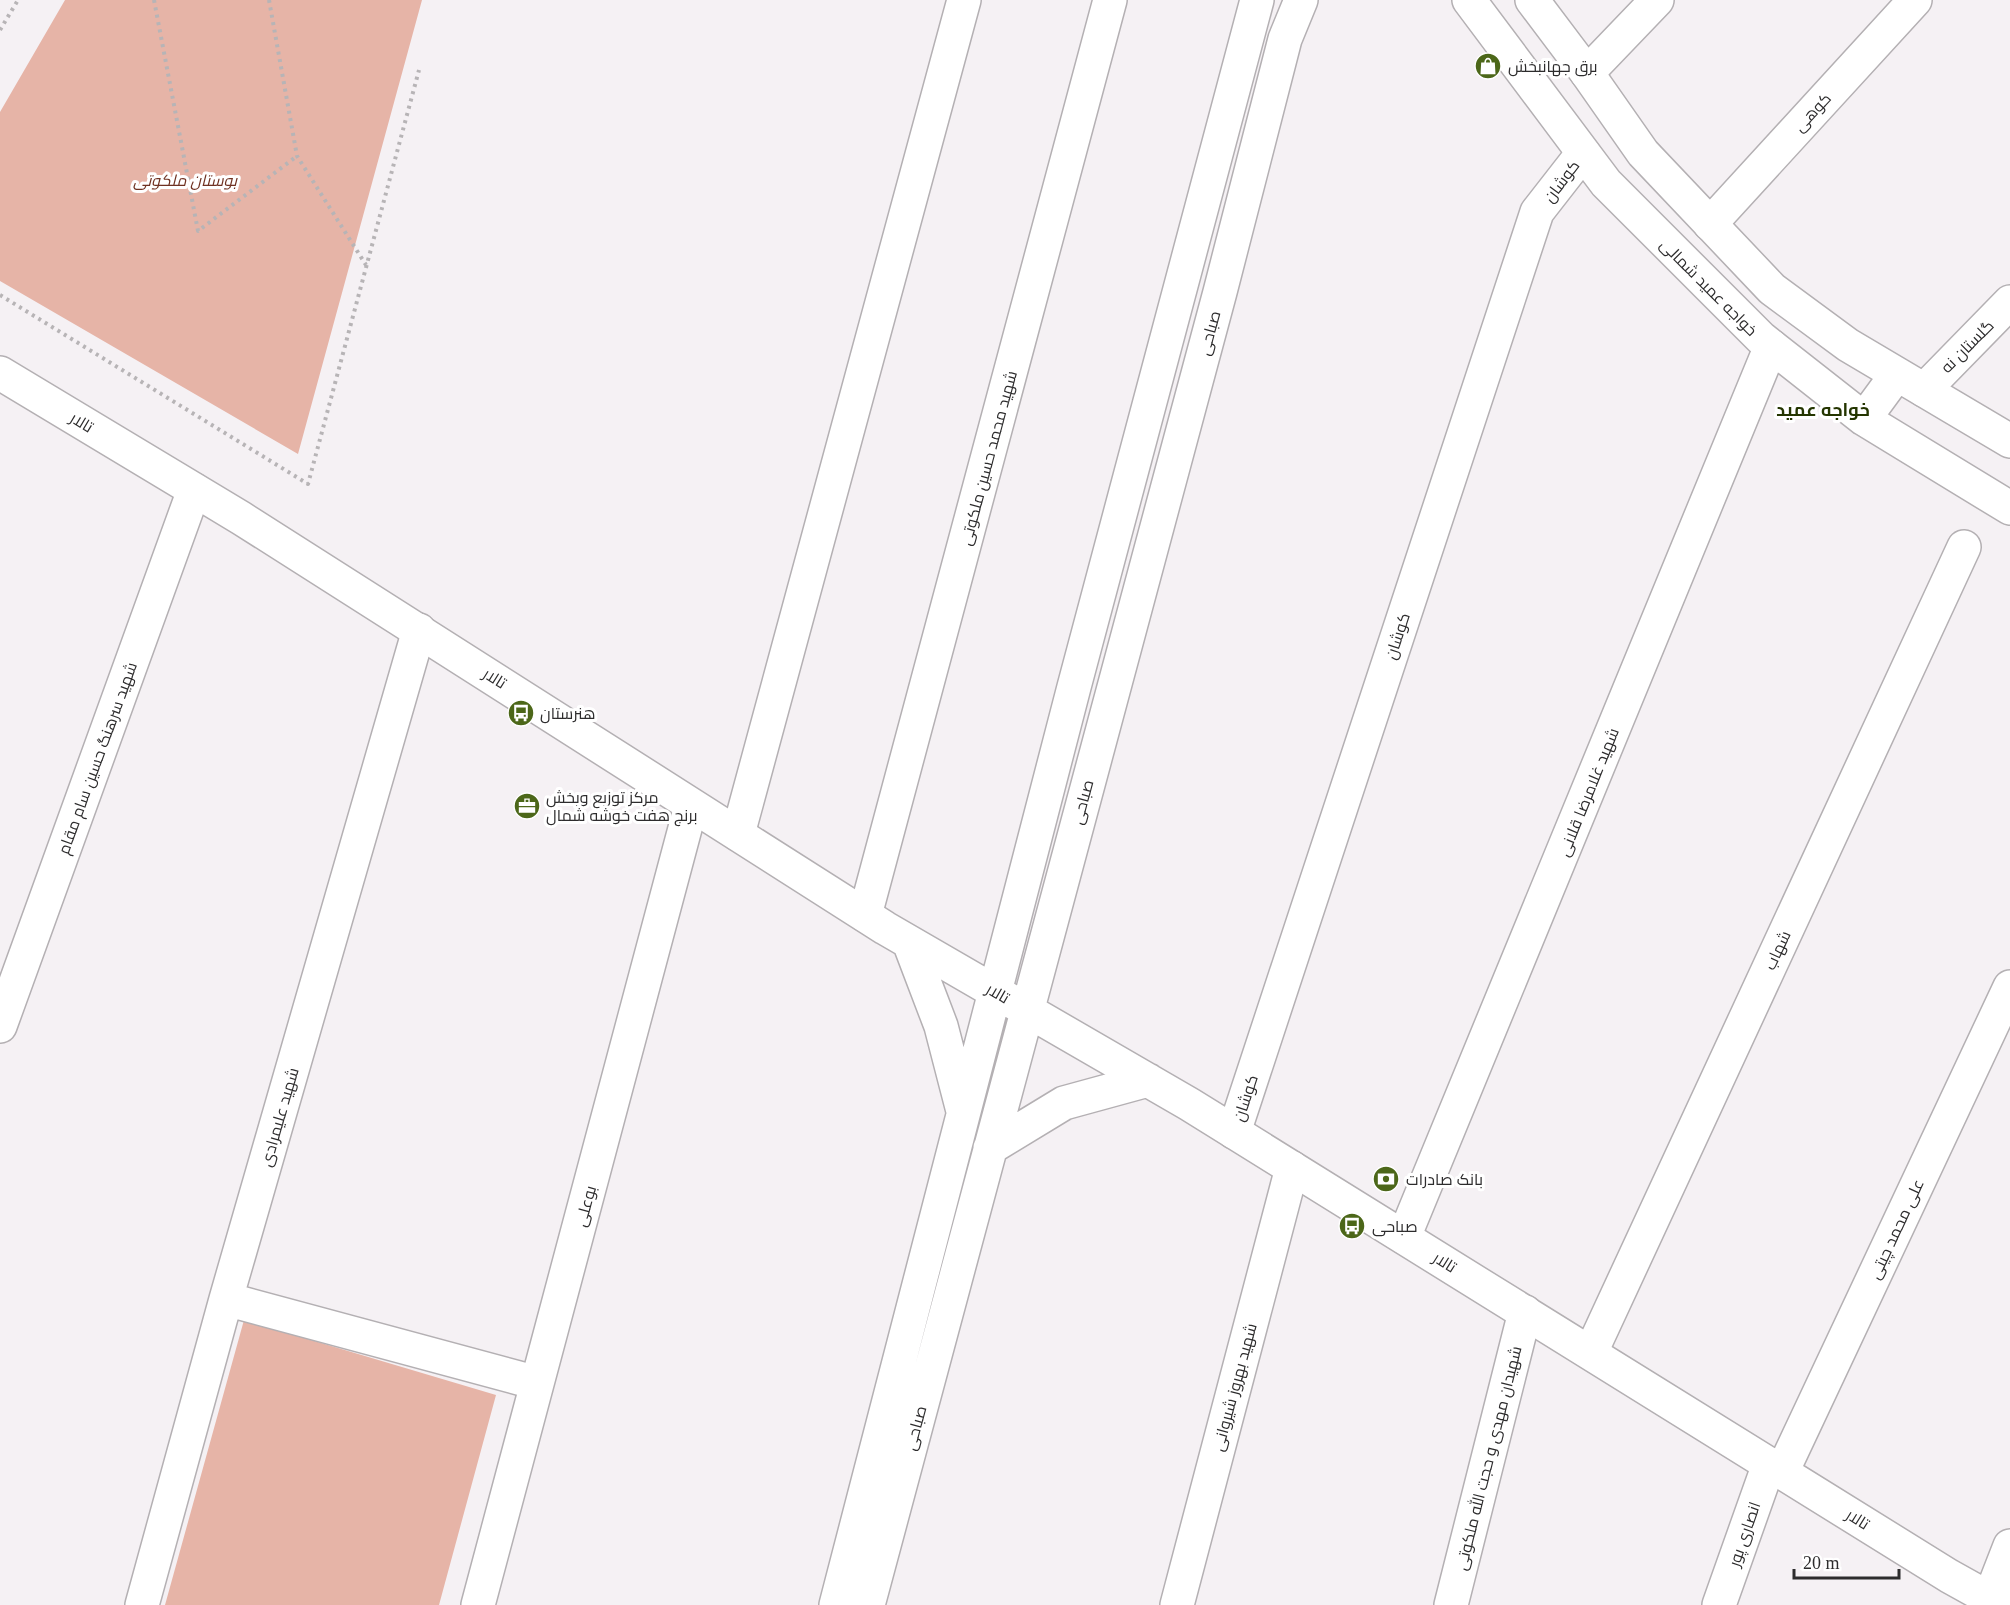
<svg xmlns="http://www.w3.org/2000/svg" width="2010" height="1605" viewBox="0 0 2010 1605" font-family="'Times New Roman',Cairo,serif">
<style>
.green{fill:#e6b4a7}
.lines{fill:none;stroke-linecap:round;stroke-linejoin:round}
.minor-casing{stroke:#b4b0b3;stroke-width:36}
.tertiary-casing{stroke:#b4b0b3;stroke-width:36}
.secondary-casing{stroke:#b4b0b3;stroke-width:36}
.path{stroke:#b7b4b6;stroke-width:4;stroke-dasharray:3 4.5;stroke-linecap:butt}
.minor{stroke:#fff;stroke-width:33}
.tertiary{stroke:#fff;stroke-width:33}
.secondary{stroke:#fff;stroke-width:33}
.labels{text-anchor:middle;stroke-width:6;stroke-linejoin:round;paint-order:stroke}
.poi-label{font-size:16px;fill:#2d2c2d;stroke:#fff;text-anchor:start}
.street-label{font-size:16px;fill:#2d2c2d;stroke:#fff}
.park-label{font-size:16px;font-style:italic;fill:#6f3121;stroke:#fff}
.neighbourhood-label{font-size:18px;font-weight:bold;fill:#243500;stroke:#fff}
</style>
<rect width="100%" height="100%" fill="#f5f1f4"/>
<path class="green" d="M65,0H422L298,454L0,281V112Z
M244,1320L496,1395L439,1605H165Z"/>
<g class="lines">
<defs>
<path id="minor" d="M1587,73L1657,0
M1710,224L1915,0
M1924,390L2010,302
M738,834L964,0
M865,915L1110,0
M0,1026L194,490
M1234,1132L1537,212L1583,153
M1404,1237L1771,346
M226,1299L537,1383
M1591,1352L1964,547
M1782,1472L2010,987
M142,1605L226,1299L419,630
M478,1605L691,806
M1177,1605L1292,1168
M1451,1605L1525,1312
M1719,1605L1769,1464
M1987,1605L2010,1546"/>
<path id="tertiary" d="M0,373L241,518L885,928L1189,1104L1949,1576L2001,1605
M909,942L941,1026L963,1111
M990,1148L1064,1103L1148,1080
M836,1605L1074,687L1257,0
M868,1605L1220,292L1285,39L1301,0"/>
<path id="secondary" d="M1469,0L1606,183L1761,338L1864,419L2010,508
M1532,0L1587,73L1643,153L1772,289L1848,345L2010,441
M1864,419L1897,374"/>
</defs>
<use href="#minor" class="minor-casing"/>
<use href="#tertiary" class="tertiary-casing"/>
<use href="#secondary" class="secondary-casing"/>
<path class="path" d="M154,0L198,231L297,156
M269,0L297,156L366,265
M0,30L18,0
M0,295L308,484L419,70"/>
<use href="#minor" class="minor"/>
<use href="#tertiary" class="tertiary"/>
<use href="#secondary" class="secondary"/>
</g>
<defs>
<symbol id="shop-disc" viewBox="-11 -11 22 22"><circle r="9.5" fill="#4c6719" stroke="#fff"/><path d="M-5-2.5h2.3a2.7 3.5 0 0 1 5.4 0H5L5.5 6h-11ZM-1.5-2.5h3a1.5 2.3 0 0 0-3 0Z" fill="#fff"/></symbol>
<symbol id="bus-disc" viewBox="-11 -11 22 22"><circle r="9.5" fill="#4c6719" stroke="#fff"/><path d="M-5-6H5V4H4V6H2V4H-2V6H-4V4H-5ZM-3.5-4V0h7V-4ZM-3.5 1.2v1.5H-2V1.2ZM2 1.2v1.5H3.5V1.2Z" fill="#fff"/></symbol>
<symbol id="office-disc" viewBox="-11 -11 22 22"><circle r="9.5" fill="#4c6719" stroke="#fff"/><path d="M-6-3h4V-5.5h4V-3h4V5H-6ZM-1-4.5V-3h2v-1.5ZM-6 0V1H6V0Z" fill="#fff"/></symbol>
<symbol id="bank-disc" viewBox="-11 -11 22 22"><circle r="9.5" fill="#4c6719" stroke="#fff"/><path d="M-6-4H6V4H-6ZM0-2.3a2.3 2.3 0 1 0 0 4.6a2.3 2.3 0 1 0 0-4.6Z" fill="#fff"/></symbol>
</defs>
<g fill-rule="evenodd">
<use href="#shop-disc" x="1473" y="51" width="30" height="30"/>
<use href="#bus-disc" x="506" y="698" width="30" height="30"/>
<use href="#office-disc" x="512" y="791" width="30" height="30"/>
<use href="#bank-disc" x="1371" y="1164" width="30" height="30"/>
<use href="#bus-disc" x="1337" y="1211" width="30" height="30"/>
</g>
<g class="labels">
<g class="poi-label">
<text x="1508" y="72">برق جهانبخش</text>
<text x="540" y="719">هنرستان</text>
<text x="546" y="803">مرکز توزیع وپخش<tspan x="546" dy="18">برنج هفت خوشه شمال</tspan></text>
<text x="1406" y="1185">بانک صادرات</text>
<text x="1372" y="1232">صباحی</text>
</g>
<g class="street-label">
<text transform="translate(1812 112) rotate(-47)" y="6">کوهی</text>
<text transform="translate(1561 181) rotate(-53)" y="6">کوشان</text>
<text transform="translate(1709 287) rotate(45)" y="6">خواجه عمید شمالی</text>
<text transform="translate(1209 333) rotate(-75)" y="6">صباحی</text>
<text transform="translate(1967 346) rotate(-45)" y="6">گلستان نه</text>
<text transform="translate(82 422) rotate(31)" y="6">تالار</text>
<text transform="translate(988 458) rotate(-75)" y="6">شهید محمد حسین ملکوتی</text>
<text transform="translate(1397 636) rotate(-72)" y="6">کوشان</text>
<text transform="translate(495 678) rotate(32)" y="6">تالار</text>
<text transform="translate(97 758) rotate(-70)" y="6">شهید سرهنگ حسین سام مقام</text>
<text transform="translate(1588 792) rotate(-68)" y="6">شهید غلامرضا قلانی</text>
<text transform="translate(1082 802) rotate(-75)" y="6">صباحی</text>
<text transform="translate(1777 950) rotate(-65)" y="6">شهاب</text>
<text transform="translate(998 993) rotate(30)" y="6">تالار</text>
<text transform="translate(1245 1098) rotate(-72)" y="6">کوشان</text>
<text transform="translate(279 1117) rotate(-74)" y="6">شهید علیمرادی</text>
<text transform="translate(585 1206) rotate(-75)" y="6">بوعلی</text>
<text transform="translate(1896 1229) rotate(-65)" y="6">علی محمد چیتی</text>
<text transform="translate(1445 1262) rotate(32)" y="6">تالار</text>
<text transform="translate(1234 1387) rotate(-75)" y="6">شهید بهروز شیروانی</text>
<text transform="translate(915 1428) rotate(-75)" y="6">صباحی</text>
<text transform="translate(1488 1458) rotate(-76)" y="6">شهیدان مهدی و حجت الله ملکوتی</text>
<text transform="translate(1858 1519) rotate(32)" y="6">تالار</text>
<text transform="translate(1744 1534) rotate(-71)" y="6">انصاری پور</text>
</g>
<g class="park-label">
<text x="185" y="186">بوستان ملکوتی</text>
</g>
<g class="neighbourhood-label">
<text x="1823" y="416">خواجه عمید</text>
</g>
</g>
<path d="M1794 1569v9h105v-9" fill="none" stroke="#2d2c2d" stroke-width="3"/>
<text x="1803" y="1569" font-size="18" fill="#2d2c2d" stroke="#ffffff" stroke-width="4.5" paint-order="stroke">20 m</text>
</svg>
